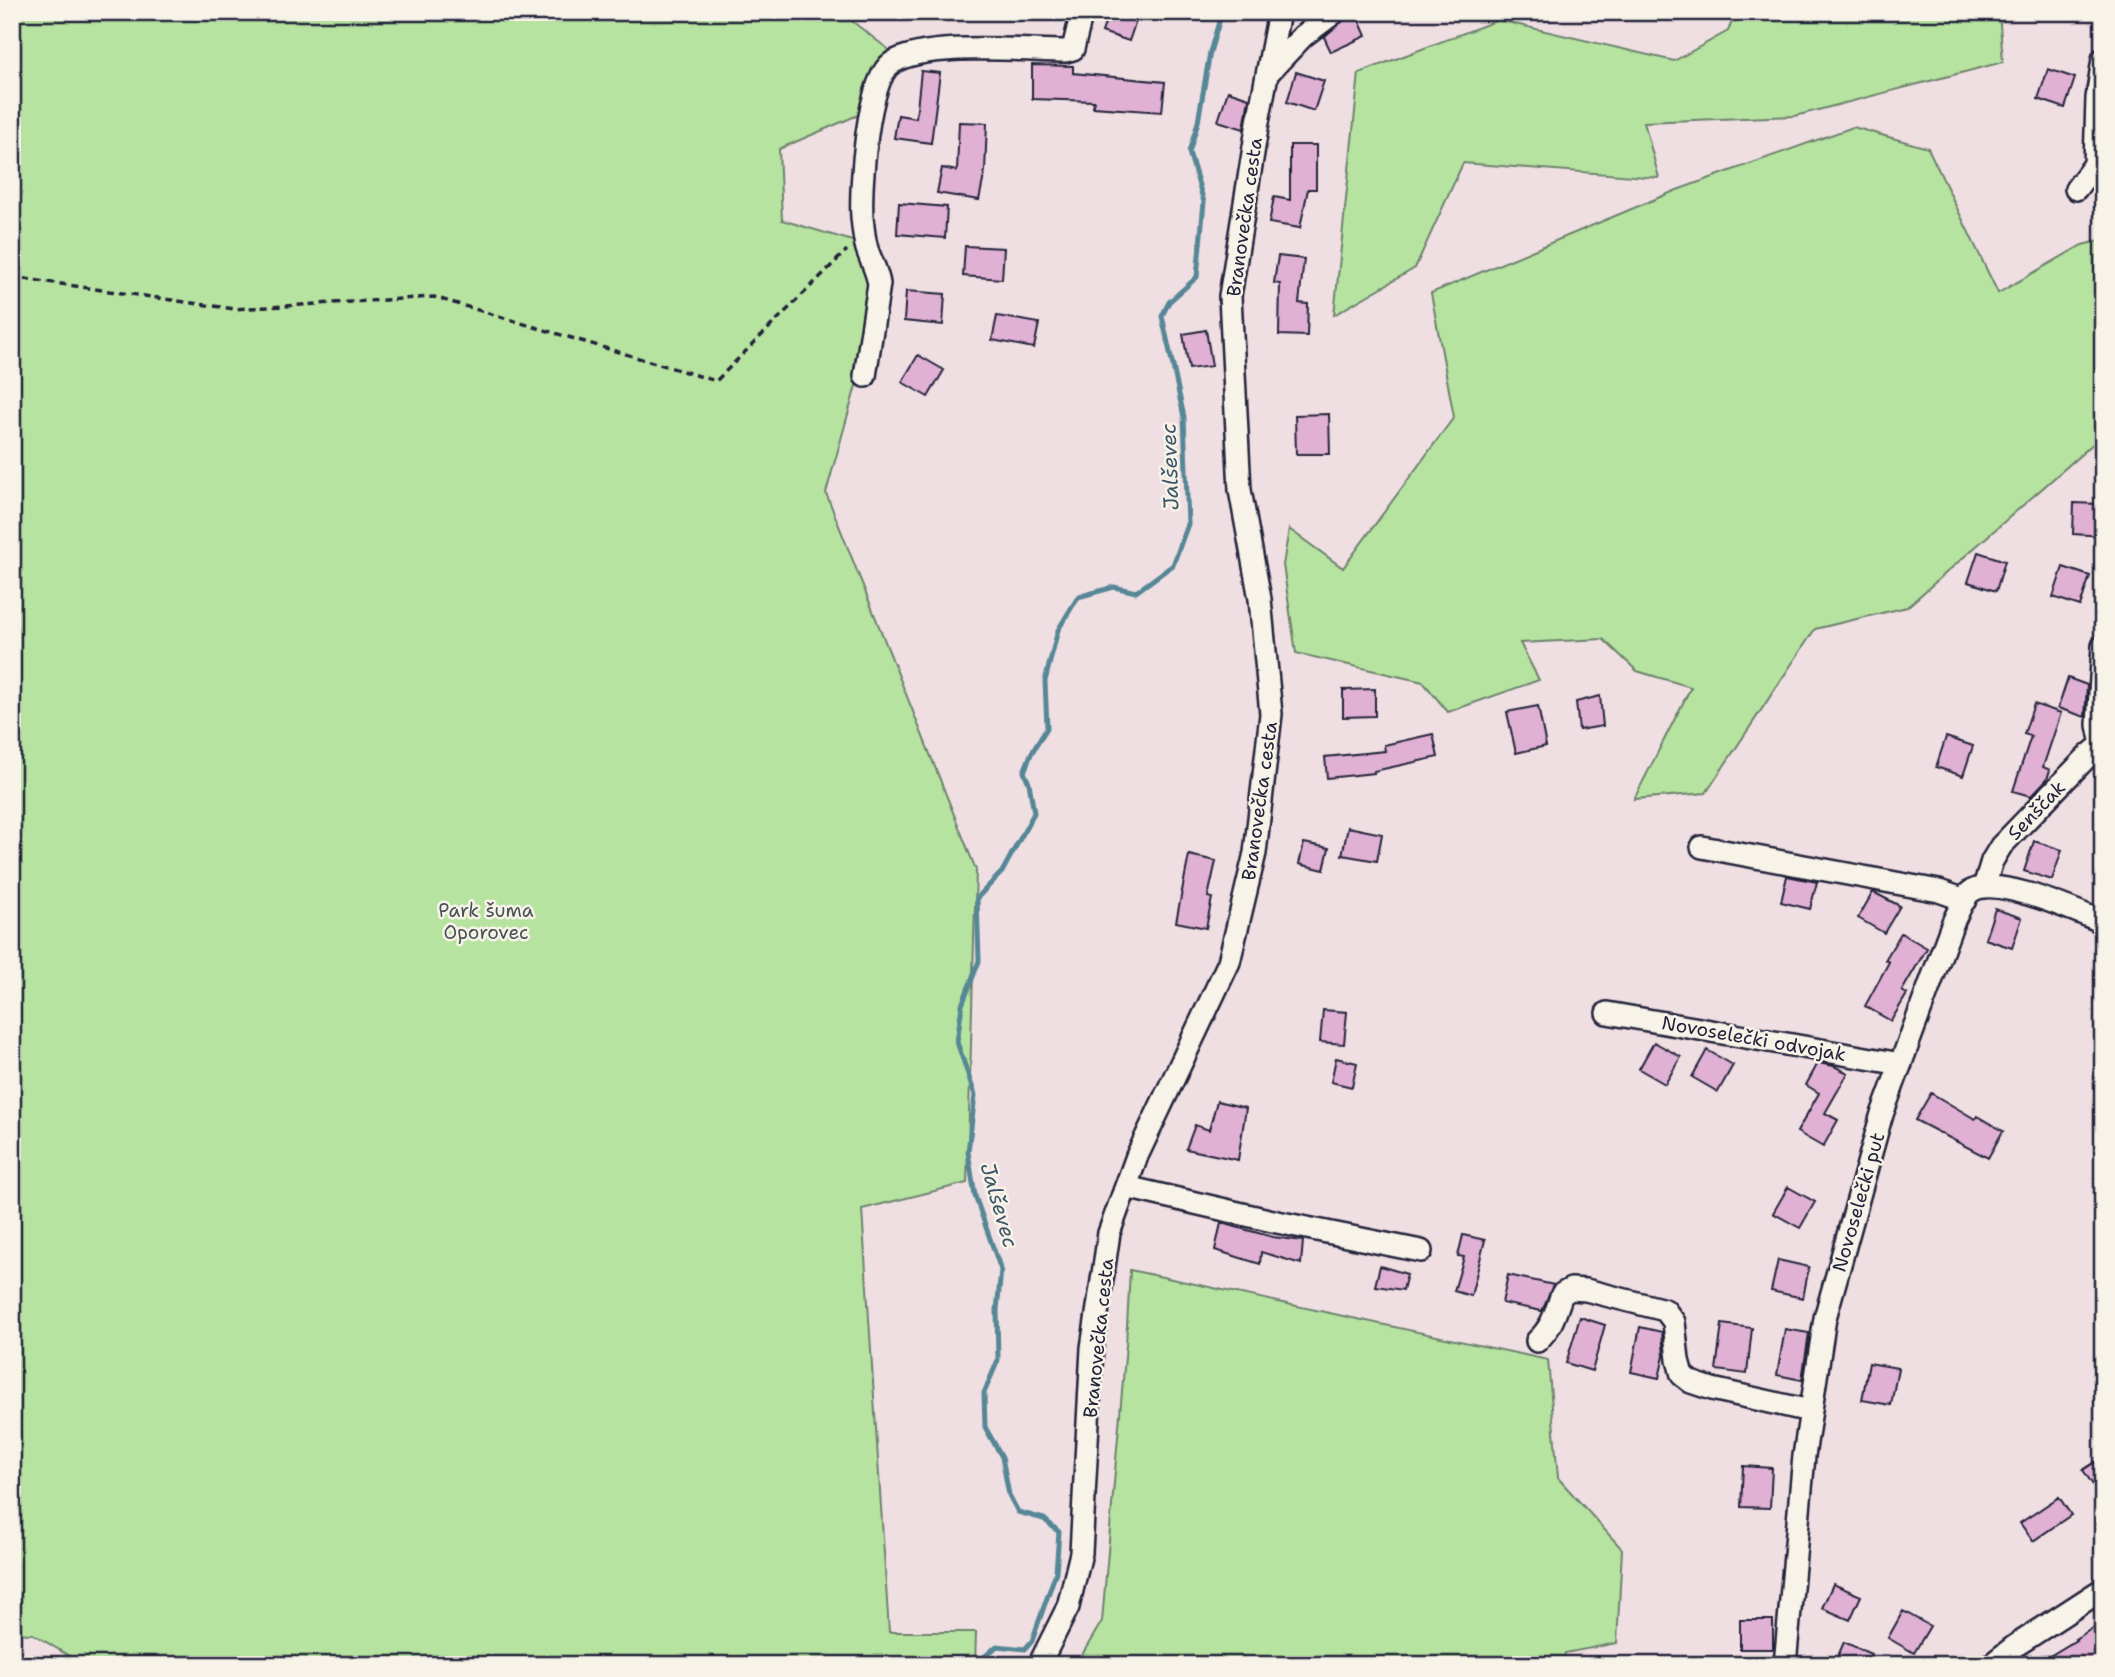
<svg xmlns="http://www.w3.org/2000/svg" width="2115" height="1677" viewBox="0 0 2115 1677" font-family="'Shantell Sans',sans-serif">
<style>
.green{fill:#b7e3a0;stroke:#6c826e;stroke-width:2}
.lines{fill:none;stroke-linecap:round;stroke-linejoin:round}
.stream{stroke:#568796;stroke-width:5}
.building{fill:#e0b1d4;stroke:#22223b;stroke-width:2}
.minor-casing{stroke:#22223b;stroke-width:26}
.path{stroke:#22223b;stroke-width:3.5;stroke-dasharray:7 5;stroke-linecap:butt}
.minor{stroke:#f7f3e8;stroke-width:21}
.labels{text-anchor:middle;stroke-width:5;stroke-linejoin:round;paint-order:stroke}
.street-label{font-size:19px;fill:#22223b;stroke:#f7f3e8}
.park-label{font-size:19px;fill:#475254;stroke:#f7f3e8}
.water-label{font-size:21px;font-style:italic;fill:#3c5568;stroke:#f7f3e8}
</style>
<rect width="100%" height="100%" fill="#f0dfe2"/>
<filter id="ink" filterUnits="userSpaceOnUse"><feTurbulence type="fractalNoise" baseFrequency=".0143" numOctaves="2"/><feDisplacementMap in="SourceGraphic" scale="14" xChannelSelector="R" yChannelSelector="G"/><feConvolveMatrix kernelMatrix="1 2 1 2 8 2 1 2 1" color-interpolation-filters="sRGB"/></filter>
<g filter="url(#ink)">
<path class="green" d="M12,12H845L844,15L897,56L879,106L779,149L782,220L856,242L878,307L826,493L976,870L967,1183L862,1209L889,1632H976L975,1665H84L33,1634L12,1633Z
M1736,12H1999L2003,62L1795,116L1644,122L1659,178L1463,163L1415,268L1334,315L1359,73L1498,20L1674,61L1728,31Z
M1853,127L1928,148L1998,293L2082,245L2103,240V435L1907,607L1815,629L1706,793L1634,799L1691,687L1637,671L1603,639L1520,643L1539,680L1448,712L1423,682L1296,653L1283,565L1289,529L1343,568L1454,417L1431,293L1677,190Z
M1130,1270L1548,1360L1558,1478L1622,1549L1617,1643L1565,1653L1563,1665H1076L1102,1621L1126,1345Z"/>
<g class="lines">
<path class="stream" d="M982,1665V1659L997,1646L1025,1649L1032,1641L1056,1572L1059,1532L1044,1519L1018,1512L1009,1495L1002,1457L985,1427L984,1393L998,1360L997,1310L1001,1270L975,1196L968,1152L975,1095L957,1042L962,1005L979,961L977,898L1002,872L1034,813L1029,783L1024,772L1031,754L1047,728L1045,681L1058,630L1078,597L1114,587L1136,592L1173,565L1188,524L1184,417L1162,316L1169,302L1197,277L1204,202L1189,152L1198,122L1210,52L1222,12"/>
</g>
<path class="building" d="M1109,12H1139L1129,41L1102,32Z
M1356,13L1366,36L1331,52L1324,37L1347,17Z
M1032,65L1073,66V73L1165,82L1162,112L1093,107L1094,101L1032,99Z
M2048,69L2075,78L2065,108L2038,99Z
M921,71L940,73L931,143L894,138L898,115L916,118Z
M1296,72L1324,81L1314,111L1287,102Z
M1228,91L1249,98L1244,129L1218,121Z
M959,122L987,123L985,171L979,200L937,193L942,168L957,171Z
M1290,145H1316V189H1308L1300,228L1269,223L1274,197L1290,200Z
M899,203L947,207L945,238L897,234Z
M965,246L1004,248L1002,279L963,276Z
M1278,256L1304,259L1299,303L1308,304L1307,336L1279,335L1280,284L1274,283Z
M906,291L945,294L943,325L904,321Z
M997,316L1039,323L1034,348L992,340Z
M1206,330L1212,366L1189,369L1183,334Z
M918,355L944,370L928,397L902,382Z
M1329,414L1330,454H1296L1295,415Z
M2074,503L2099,504L2098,516H2103V536L2073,534Z
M1978,552L2005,561L1996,591L1968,582Z
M2063,567L2090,576L2080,606L2053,597Z
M2068,678L2087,685L2085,717L2058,708Z
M1375,689V716L1343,717V690Z
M1600,696L1603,726L1579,730L1576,702Z
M2034,704L2061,713L2043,767L2050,770L2047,779L2031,796L2013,791L2031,736L2024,734Z
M1538,706L1546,746L1516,753L1507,712Z
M1433,734L1438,757L1374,771V773L1327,778L1325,757L1385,751L1384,745Z
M1946,737L1973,746L1963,776L1936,767Z
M1348,827L1382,834L1377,861L1342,855Z
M2034,841L2062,850L2052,880L2024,871Z
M1304,843L1329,848L1324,870L1299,864Z
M1189,855L1216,861L1208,897L1212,898L1206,928L1176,922Z
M1787,876L1817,882L1810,909L1781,902Z
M1873,892L1900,906L1884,933L1858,918Z
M1995,909L2022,918L2012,948L1985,939Z
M1901,933L1927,948L1902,991L1907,994L1891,1021L1865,1006L1889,962L1885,960Z
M1323,1010L1347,1012L1344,1044L1320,1042Z
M1654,1042L1681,1057L1665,1084L1639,1069Z
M1707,1050L1733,1065L1718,1092L1692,1077Z
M1336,1058L1357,1063L1352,1087L1331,1082Z
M1818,1063L1834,1066L1848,1073L1825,1113L1838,1120L1823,1147L1797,1132L1819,1093L1806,1085Z
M1931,1093L1975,1119L1977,1116L2003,1131L1988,1158L1915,1120Z
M1217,1101L1246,1108L1238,1160L1186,1149L1195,1125L1209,1130Z
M1788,1187L1815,1202L1800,1228L1773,1213Z
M1221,1223L1273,1237L1303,1241L1301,1264L1261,1252L1260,1264L1215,1250Z
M1463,1235L1485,1240L1471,1296L1454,1291L1464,1257L1458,1256Z
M1778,1260L1809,1267L1803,1298L1771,1291Z
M1380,1266L1407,1274L1403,1290L1375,1286Z
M1508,1275L1554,1285L1542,1311L1502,1303Z
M1580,1317L1605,1325L1592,1371L1566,1363Z
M1722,1324L1752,1328L1747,1374L1716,1370Z
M1640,1327L1662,1332L1664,1356L1659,1378L1631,1372Z
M1785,1329L1809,1333L1802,1380L1777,1375Z
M1869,1363L1898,1368L1891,1405L1862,1400Z
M2103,1457V1500L2083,1470Z
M1743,1466L1772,1468L1770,1508L1741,1507Z
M2059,1497L2071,1515L2033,1541L2020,1523Z
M1833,1584L1861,1596L1850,1620L1822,1608Z
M1903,1611L1930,1626L1914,1653L1888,1638Z
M1740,1620H1773V1649H1740Z
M2103,1622V1665H2035L2076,1640L2075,1639Z
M1844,1642L1871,1654L1866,1665H1834Z"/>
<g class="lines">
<defs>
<path id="minor" d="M1268,73L1303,36L1335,12
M2076,189L2095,164L2097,98L2103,59
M865,376L879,284C877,271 871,261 867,249C864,239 863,227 862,217C860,188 867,78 892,63C926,41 1024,51 1066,51L1073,49L1082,12
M2102,745L2098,725L2103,646
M1702,847L1939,891L1965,900
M1984,887L1992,861L2001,846L2088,756L2103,744
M1607,1013L1901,1064
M1126,1187L1277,1222L1421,1251
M1537,1341C1553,1326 1555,1313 1562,1294L1571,1289L1586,1290L1665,1310L1674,1322L1678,1360L1682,1375L1691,1382L1712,1389L1810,1411
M1039,1665L1068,1607L1081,1553L1092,1348L1109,1233L1137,1156L1229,962L1255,853L1271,714L1260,599L1240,490L1230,296L1258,122L1279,12
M1785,1665L1804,1456L1825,1318L1881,1117L1953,922C1958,913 1962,901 1969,893C1991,872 2077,912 2103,922
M1991,1665L2015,1646L2103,1589"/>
</defs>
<use href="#minor" class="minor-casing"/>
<path class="path" d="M12,277L234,309L434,297L716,381L847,250"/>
<use href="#minor" class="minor"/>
</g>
</g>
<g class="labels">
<g class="street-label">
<text transform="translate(1244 217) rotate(-82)" y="7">Branovečka cesta</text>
<text transform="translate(1259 801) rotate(-82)" y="7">Branovečka cesta</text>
<text transform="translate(2036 810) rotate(-46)" y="7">Senščak</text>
<text transform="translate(1754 1038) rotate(10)" y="7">Novoselečki odvojak</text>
<text transform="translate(1858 1202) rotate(-74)" y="7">Novoselečki put</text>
<text transform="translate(1098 1338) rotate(-84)" y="7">Branovečka cesta</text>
</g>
<g class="park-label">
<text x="486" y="917">Park šuma<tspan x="486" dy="22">Oporovec</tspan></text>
</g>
<g class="water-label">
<text transform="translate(1170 467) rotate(-92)" y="7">Jalševec</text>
<text transform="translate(999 1205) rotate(74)" y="7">Jalševec</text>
</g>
</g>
<rect width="2115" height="1677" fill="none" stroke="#f7f3e8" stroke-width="42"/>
<rect x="21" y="21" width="2073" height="1635" fill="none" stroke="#22223b" stroke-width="2.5" filter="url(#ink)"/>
</svg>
